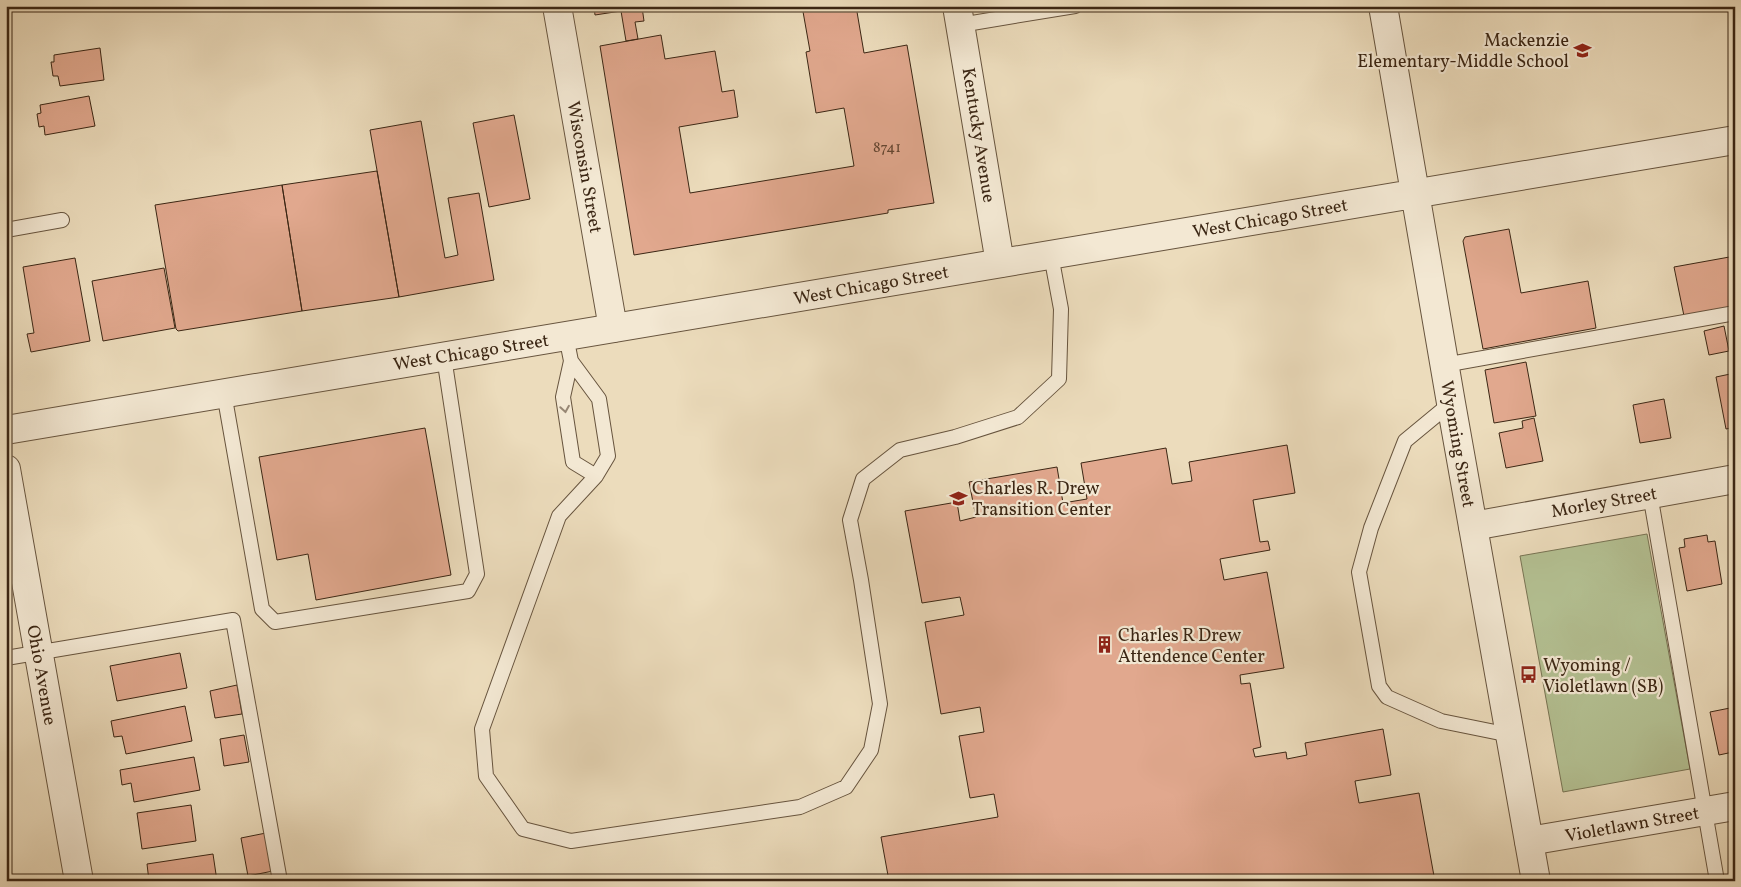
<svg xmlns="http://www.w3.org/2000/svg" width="1741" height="887" viewBox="0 0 1741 887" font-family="Vollkorn,serif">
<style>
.green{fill:#b4c193;stroke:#787454}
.building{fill:#e1a88e;stroke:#3b2614}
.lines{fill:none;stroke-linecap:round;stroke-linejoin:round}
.service-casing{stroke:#67543e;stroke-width:16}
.minor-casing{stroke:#67543e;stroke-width:30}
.tertiary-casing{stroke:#67543e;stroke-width:30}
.service{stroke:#f3e8d3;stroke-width:14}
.minor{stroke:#f3e8d3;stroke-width:28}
.tertiary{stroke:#f3e8d3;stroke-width:28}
.oneway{stroke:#978774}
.labels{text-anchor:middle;stroke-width:4.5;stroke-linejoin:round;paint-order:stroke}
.number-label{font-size:15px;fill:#644632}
.poi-label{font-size:18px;fill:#3b2614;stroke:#f3e8d3;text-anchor:start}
.street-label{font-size:18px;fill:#3b2614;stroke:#f3e8d3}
</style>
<rect width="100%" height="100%" fill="#ecdcbc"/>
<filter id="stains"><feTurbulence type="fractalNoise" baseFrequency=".004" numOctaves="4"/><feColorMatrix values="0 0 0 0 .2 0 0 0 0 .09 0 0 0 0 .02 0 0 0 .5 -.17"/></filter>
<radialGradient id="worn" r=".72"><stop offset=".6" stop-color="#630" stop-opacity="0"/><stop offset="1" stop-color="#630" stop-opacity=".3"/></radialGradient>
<path class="green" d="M1647,534L1690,769L1563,792L1520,556Z"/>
<path class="building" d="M594,6H643L642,7L644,21L635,22L638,39L626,41L621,11L595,15Z
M802,6H856L864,53L907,45L934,203L888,210V213L634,255L600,46L661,35L665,59L715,51L722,92L734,90L738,117L679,127L690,193L854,166L844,108L816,113L806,52L810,51Z
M100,48L104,80L60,86L58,76H53L51,62H54V55Z
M89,96L95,126L45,135L44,126L39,127L37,114L41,113L40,105Z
M514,115L530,199L489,207L473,123Z
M421,121L445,258L458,255L448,198L479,193L494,280L399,297L370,130Z
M377,171L399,297L302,311L282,185Z
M282,185L302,311L178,331L176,329L155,205Z
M1509,229L1521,293L1588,281L1596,328L1483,349L1463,241L1465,237Z
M1735,256V306L1684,316L1674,267Z
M75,258L90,341L31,352L27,334L34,333L23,267Z
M164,268L175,328L103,341L92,281Z
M1724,326L1729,351L1709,355L1704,331Z
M1526,362L1536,416L1494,423L1485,370Z
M1735,373V427L1726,429L1716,377Z
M1664,399L1671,438L1640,443L1633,405Z
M1534,418L1543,461L1506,468L1499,433L1523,428L1522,421Z
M425,428L451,575L316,600L308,554L277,560L259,457Z
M1287,445L1295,493L1253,500L1260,542L1268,541L1270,550L1220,559L1224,580L1267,572L1284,668L1240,675L1241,684L1250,683L1261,747L1253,749L1255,757L1286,752L1287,759L1307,755L1305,743L1383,729L1391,775L1355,781L1359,803L1419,793L1434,876L1424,878V881H889L881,837L998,817L994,794L970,798L959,736L984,732L980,707L941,714L925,622L964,615L960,597L922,603L905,511L957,502L960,521L976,517L969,482L1057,467L1063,503L1087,499L1081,463L1166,448L1172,484L1192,481L1189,462Z
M1707,535L1708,542L1715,541L1722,584L1687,591L1679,548L1685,547L1684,539Z
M1735,537V559L1731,538Z
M180,653L187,688L117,701L110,666Z
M237,685L242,714L215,718L210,691Z
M185,706L192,741L126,754L122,736L114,737L111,721Z
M1735,707V744L1732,745L1733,752L1719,755L1710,712Z
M244,735L249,762L224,766L220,739Z
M194,757L200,790L134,802L131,783L122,785L120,770Z
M191,805L196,841L142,849L137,813Z
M266,833L273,871L248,876L241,838Z
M213,854L217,881H149L147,864Z"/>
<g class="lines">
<defs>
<path id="service" d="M960,25L1075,6
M6,230L62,220
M566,336L571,361L563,397L573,462L596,476L608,456L599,399L571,361
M1444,365L1735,313
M224,393L262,609L275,622L468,591L477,574L444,357
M1451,403L1405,441L1371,528L1359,572L1379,686L1387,697L1441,721L1510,735
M596,476L559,516L482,729L486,776L523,829L571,841L800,807L846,787L871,750L880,704L861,580L850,520L863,479L900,450L955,437L1018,417L1059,379L1061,309L1051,255
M1650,494L1717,881
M6,658L233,620L280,881"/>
<path id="minor" d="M557,6L613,328
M957,6L1000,263
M6,469L79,881
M1473,526L1735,479
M1529,841L1735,806"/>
<path id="tertiary" d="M1383,6L1451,403L1536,881
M6,430L1735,140"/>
</defs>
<use href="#service" class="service-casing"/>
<use href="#minor" class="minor-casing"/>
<use href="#tertiary" class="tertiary-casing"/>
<use href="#service" class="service"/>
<use href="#minor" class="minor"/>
<use href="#tertiary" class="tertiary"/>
</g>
<defs><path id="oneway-chevron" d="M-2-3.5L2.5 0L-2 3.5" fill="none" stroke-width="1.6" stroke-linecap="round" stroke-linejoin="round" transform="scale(1.25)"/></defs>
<use class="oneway" href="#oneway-chevron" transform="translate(565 409) rotate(81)"/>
<defs>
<symbol id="school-bare" viewBox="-9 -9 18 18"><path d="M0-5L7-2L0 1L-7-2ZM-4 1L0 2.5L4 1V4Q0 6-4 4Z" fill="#8f2418" stroke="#f3e8d3" stroke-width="2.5" paint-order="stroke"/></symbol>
<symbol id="building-bare" viewBox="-9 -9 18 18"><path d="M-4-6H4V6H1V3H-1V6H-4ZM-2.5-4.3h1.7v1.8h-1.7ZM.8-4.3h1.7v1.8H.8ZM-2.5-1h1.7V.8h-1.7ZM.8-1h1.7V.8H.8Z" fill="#8f2418" stroke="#f3e8d3" stroke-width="2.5" paint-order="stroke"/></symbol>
<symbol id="bus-bare" viewBox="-9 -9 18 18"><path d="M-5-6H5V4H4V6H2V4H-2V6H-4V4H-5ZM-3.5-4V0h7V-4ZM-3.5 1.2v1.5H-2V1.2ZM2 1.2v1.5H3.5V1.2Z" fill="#8f2418" stroke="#f3e8d3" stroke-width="2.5" paint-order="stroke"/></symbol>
</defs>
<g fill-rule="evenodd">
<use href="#school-bare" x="1570" y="38" width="25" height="25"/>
<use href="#school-bare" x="946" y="486" width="25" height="25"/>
<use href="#building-bare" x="1092" y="632" width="25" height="25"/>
<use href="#bus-bare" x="1516" y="662" width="25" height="25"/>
</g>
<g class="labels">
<g class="number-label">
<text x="887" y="152">8741</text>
</g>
<g class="poi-label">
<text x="1569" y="46" text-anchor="end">Mackenzie<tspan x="1569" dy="21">Elementary-Middle School</tspan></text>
<text x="972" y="494">Charles R. Drew<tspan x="972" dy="21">Transition Center</tspan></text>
<text x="1118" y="641">Charles R Drew<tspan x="1118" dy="21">Attendence Center</tspan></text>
<text x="1543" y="671">Wyoming /<tspan x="1543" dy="21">Violetlawn (SB)</tspan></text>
</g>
<g class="street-label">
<text transform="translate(979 135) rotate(81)" y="6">Kentucky Avenue</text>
<text transform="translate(585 167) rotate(80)" y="6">Wisconsin Street</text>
<text transform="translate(1270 218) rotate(-10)" y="6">West Chicago Street</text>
<text transform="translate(871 285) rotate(-10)" y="6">West Chicago Street</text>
<text transform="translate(471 352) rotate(-9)" y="6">West Chicago Street</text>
<text transform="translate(1458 444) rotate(80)" y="6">Wyoming Street</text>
<text transform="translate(1604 502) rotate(-10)" y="6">Morley Street</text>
<text transform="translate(42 675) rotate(80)" y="6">Ohio Avenue</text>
<text transform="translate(1632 824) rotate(-10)" y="6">Violetlawn Street</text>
</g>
</g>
<rect width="1741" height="887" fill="none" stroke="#ecdcbc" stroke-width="25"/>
<rect x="8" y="8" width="1726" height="872" fill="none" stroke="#3b2614" stroke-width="2.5"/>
<rect x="12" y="12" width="1716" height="862" fill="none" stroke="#3b2614"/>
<rect width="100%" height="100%" filter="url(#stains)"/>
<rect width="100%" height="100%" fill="url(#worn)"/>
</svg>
